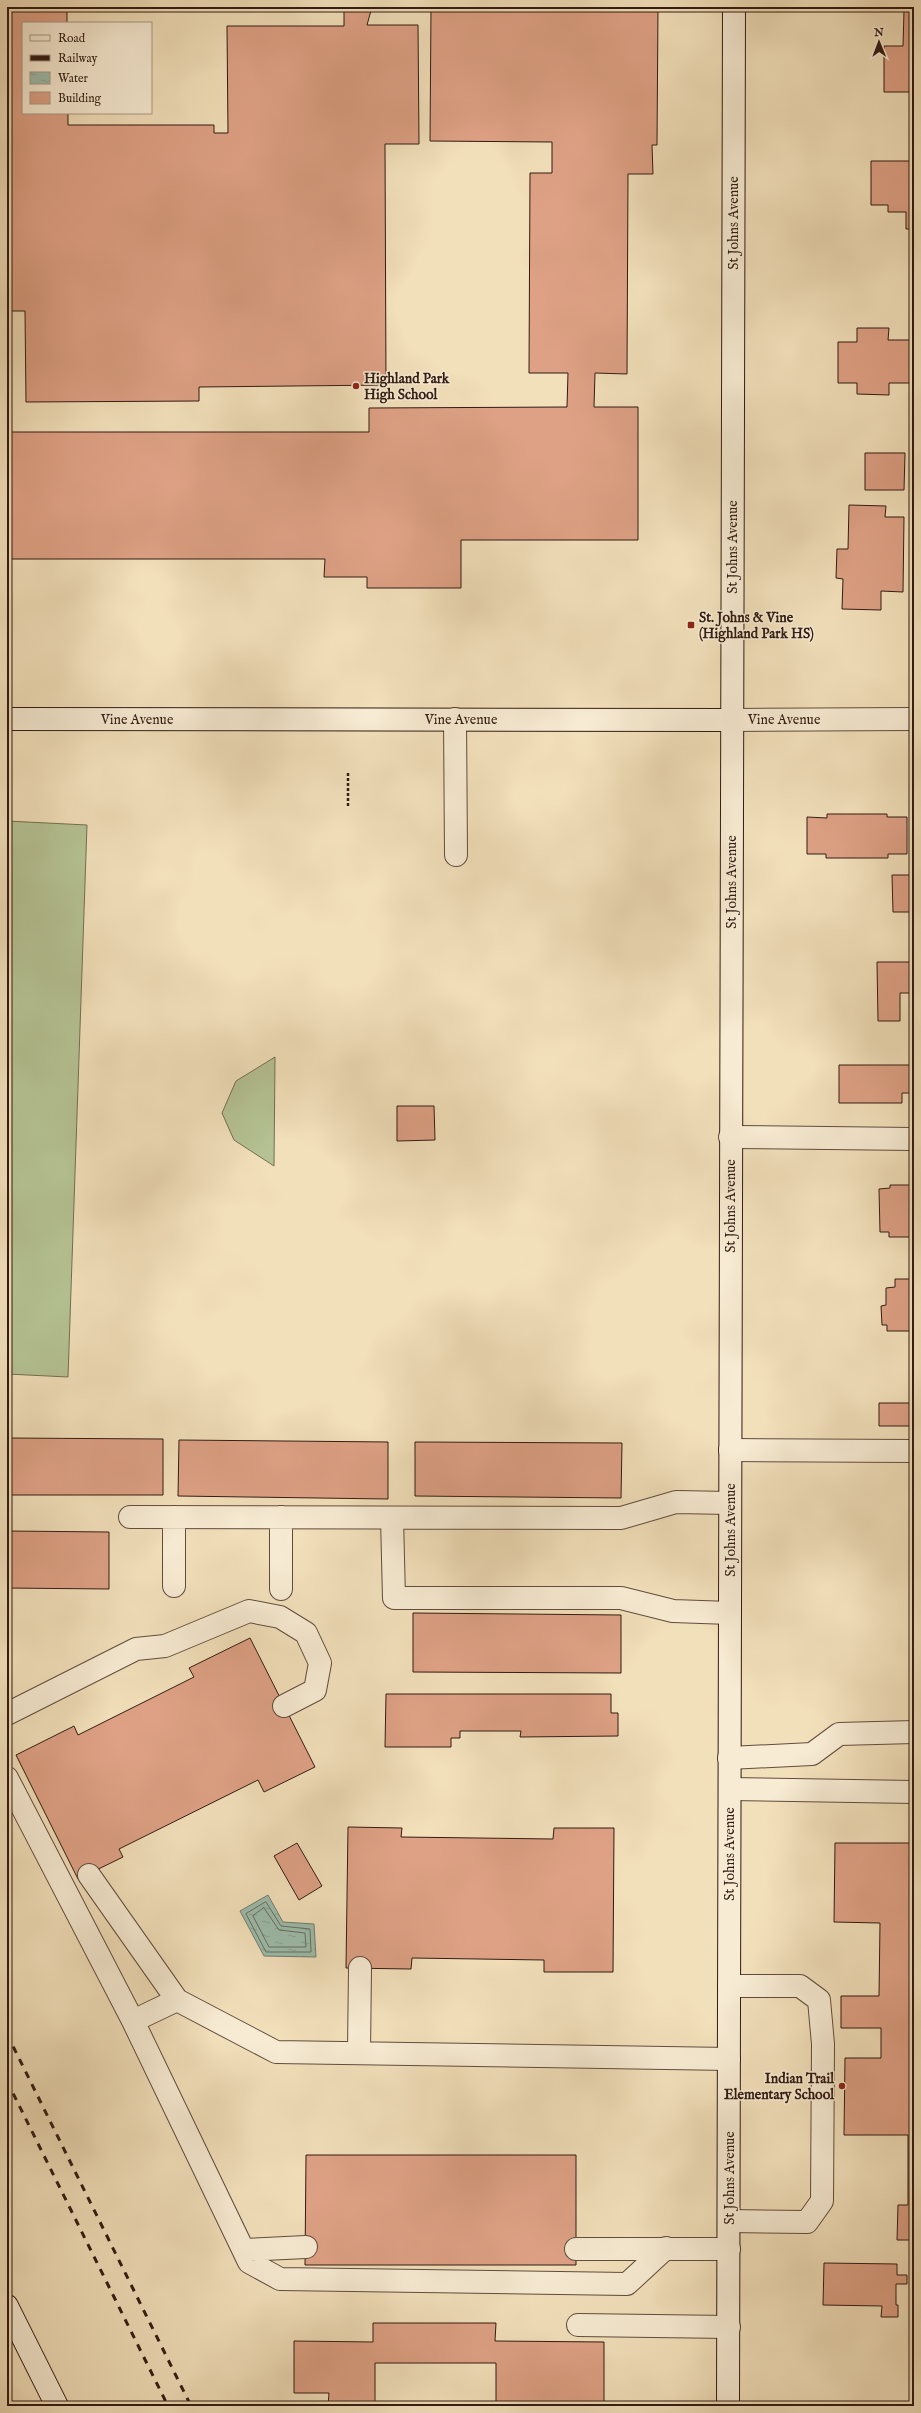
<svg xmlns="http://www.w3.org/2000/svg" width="921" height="2413" viewBox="0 0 921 2413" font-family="'IM FELL English',serif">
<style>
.garden{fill:#b5c394;stroke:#736f54}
.water{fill:url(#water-ripples);stroke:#717c6f}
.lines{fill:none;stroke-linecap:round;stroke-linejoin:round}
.shore{stroke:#666c60;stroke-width:1}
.building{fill:#dea185;stroke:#311b13}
.lane-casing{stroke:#614c3d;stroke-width:24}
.street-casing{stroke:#614c3d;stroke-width:24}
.secondary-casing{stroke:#311b13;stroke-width:24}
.path{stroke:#311b13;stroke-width:2.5;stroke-dasharray:3 2;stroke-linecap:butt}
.lane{stroke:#f7ebd3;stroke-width:22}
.street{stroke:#f7ebd3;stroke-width:22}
.secondary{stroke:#f7ebd3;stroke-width:22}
.rail{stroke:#311b13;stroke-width:3;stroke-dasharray:7 7;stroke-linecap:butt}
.poi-dot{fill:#8f2418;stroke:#f7ebd3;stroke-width:1.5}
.labels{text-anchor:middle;stroke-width:3;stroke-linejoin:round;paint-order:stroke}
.street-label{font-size:14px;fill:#311b13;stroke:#f7ebd3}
.poi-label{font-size:14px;font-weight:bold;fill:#311b13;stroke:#f7ebd3;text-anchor:start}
</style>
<defs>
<pattern id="water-ripples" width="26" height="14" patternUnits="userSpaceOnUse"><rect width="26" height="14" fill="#9cbdac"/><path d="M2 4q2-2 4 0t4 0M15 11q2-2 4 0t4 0" fill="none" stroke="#87a293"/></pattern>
</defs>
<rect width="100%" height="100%" fill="#f2e0bb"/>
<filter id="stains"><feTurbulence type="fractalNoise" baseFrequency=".005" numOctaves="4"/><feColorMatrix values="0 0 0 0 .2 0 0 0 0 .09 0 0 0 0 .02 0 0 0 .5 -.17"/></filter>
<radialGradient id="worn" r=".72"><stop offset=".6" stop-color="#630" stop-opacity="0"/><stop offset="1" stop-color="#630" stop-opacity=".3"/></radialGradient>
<path class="garden" d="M7,821L87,825L68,1377L7,1374Z
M275,1057L274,1166L234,1140L222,1113L236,1081Z"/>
<path class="water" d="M268,1895L283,1922L314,1924L316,1957L264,1956L240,1911Z"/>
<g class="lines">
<path class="shore" d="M266,1902L281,1926L310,1929L311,1952H266L246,1914Z
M264,1908L279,1930L305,1933L306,1947H269L253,1916Z"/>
</g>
<path class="building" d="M7,7H67V23H23V113H68V125H214V133H228L227,26H344V7H372L367,25H418L419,144H385L386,385L199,387V401L26,402L25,311H7Z
M431,7H658L657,145H652L653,174H628L627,374L595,373L594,407H638V540H461V588H367V577H324L325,559H7V432H369V408L567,407L568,373H529L530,173H552V142L430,141Z
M904,11H914V92H884V46H903Z
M871,161H914V229H906V212H888V205H871Z
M857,328H889L888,340H914V383H889V395L857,394V383H838V342H857Z
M865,453H905L904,490H865Z
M849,505L886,506L885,517H904L903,592L881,591V610L842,609L843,579L836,578L837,549H848Z
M827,814H887V817H907V854H888V858H826V854H807V817L827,818Z
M892,875H914V912H893Z
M877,962H913V993H900V1021H878Z
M839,1065H914V1093H902V1103H839Z
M397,1106H434L435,1140L397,1141Z
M890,1185H914V1237H889V1232H880L879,1189L890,1188Z
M895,1279H914V1331H887V1325H882L881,1306L886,1305V1288L895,1287Z
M913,1361L914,1426H879V1403H913Z
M7,1438L163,1439V1495H7Z
M179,1440L388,1442V1499L178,1496Z
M415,1442L622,1443L621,1498L415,1496Z
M7,1531L109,1532V1589L7,1588Z
M413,1613L621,1615V1673L413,1672Z
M250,1638L315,1767L264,1792L258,1780L119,1849L123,1857L78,1879L16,1755L74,1726L78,1735L194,1677L189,1668Z
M386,1694H611V1713H618V1736L520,1737L521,1731H460V1738H451V1747H385Z
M348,1827L402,1828L401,1837L553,1839L554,1828H614L613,1972H544V1960L412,1958L411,1969L346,1968Z
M297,1843L322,1886L299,1900L274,1856Z
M835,1843H914V2240H897L898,2205H908V2135H844L845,2058H881V2028H841V1996H879L880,1923L834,1922Z
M306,2155H576V2265H305Z
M824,2263L897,2264V2275H907V2284H896V2305H898V2317H881L882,2306L823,2305Z
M373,2323H496L495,2341L604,2342V2406H496V2363H375V2404L414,2406H328L329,2393H294V2341L373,2342Z"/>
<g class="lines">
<defs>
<path id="lane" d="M455,719L456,855
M730,1137L914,1139
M730,1450L914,1451
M130,1517L621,1518L676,1502L730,1503
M392,1518L394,1598H621L673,1611L730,1613
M174,1586V1517
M281,1589V1517
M7,1714L136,1649L165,1646L249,1611L280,1617L306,1633L320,1663L315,1690L284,1706
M729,1758L812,1754L839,1734L914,1732
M7,1778L133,2021L249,2262L280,2279L627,2284L666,2248
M730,1789L914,1792
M89,1875L177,2000L276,2052L729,2059
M729,1986H800L819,2000L823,2044L822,2201L807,2222L729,2221
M133,2021L177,2000
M359,2052L360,1968
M576,2249H729
M244,2250L306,2247
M578,2325L729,2327"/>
<path id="street" d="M731,720L914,719"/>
<path id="secondary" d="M7,719L731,720
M7,2306L57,2406
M728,2406L734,7"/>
</defs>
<use href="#lane" class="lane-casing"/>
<use href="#street" class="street-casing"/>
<use href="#secondary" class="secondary-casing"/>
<path class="path" d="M348,806V771"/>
<use href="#lane" class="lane"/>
<use href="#street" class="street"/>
<use href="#secondary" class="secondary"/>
<path class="rail" d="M7,2034L191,2406
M7,2081L168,2406"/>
</g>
<g class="poi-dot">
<circle cx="356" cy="386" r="4"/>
<rect x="687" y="621" width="8" height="8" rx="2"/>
<circle cx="842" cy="2086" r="4"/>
</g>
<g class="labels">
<g class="street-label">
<text transform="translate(733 223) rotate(-90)" y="5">St Johns Avenue</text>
<text transform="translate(732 547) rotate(-90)" y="5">St Johns Avenue</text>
<text x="137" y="724">Vine Avenue</text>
<text x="461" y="724">Vine Avenue</text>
<text x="784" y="724">Vine Avenue</text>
<text transform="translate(731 882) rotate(-90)" y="5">St Johns Avenue</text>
<text transform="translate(730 1206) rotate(-90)" y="5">St Johns Avenue</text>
<text transform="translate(730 1530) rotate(-90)" y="5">St Johns Avenue</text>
<text transform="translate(729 1854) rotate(-90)" y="5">St Johns Avenue</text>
<text transform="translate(729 2178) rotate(-90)" y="5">St Johns Avenue</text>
</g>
<g class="poi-label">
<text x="364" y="383">Highland Park<tspan x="364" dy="16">High School</tspan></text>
<text x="699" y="622">St. Johns &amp; Vine<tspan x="699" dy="16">(Highland Park HS)</tspan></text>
<text x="834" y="2083" text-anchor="end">Indian Trail<tspan x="834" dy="16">Elementary School</tspan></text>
</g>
</g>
<rect width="921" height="2413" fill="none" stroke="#f2e0bb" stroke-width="24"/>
<rect x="8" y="8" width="905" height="2397" fill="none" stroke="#311b13" stroke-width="2"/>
<rect x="12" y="12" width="897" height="2389" fill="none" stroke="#311b13"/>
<rect x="22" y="22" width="130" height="92" fill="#f7ebd3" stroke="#a89886"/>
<rect x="30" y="35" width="20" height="6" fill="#f7ebd3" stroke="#a89886"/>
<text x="58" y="42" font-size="12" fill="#311b13">Road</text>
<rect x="30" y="55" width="20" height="6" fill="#311b13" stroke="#a89886"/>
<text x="58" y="62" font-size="12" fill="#311b13">Railway</text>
<rect x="30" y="72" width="20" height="12" fill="url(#water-ripples)" stroke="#a89886"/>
<text x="58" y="82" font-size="12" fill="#311b13">Water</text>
<rect x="30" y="92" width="20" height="12" fill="#dea185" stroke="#a89886"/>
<text x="58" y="102" font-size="12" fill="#311b13">Building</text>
<g transform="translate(879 42) rotate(359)" stroke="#f7ebd3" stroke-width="3" paint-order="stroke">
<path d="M0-3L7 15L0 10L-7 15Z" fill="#311b13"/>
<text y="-6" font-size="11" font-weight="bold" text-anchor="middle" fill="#311b13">N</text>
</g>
<rect width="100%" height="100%" filter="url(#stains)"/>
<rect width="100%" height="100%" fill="url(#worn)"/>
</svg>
